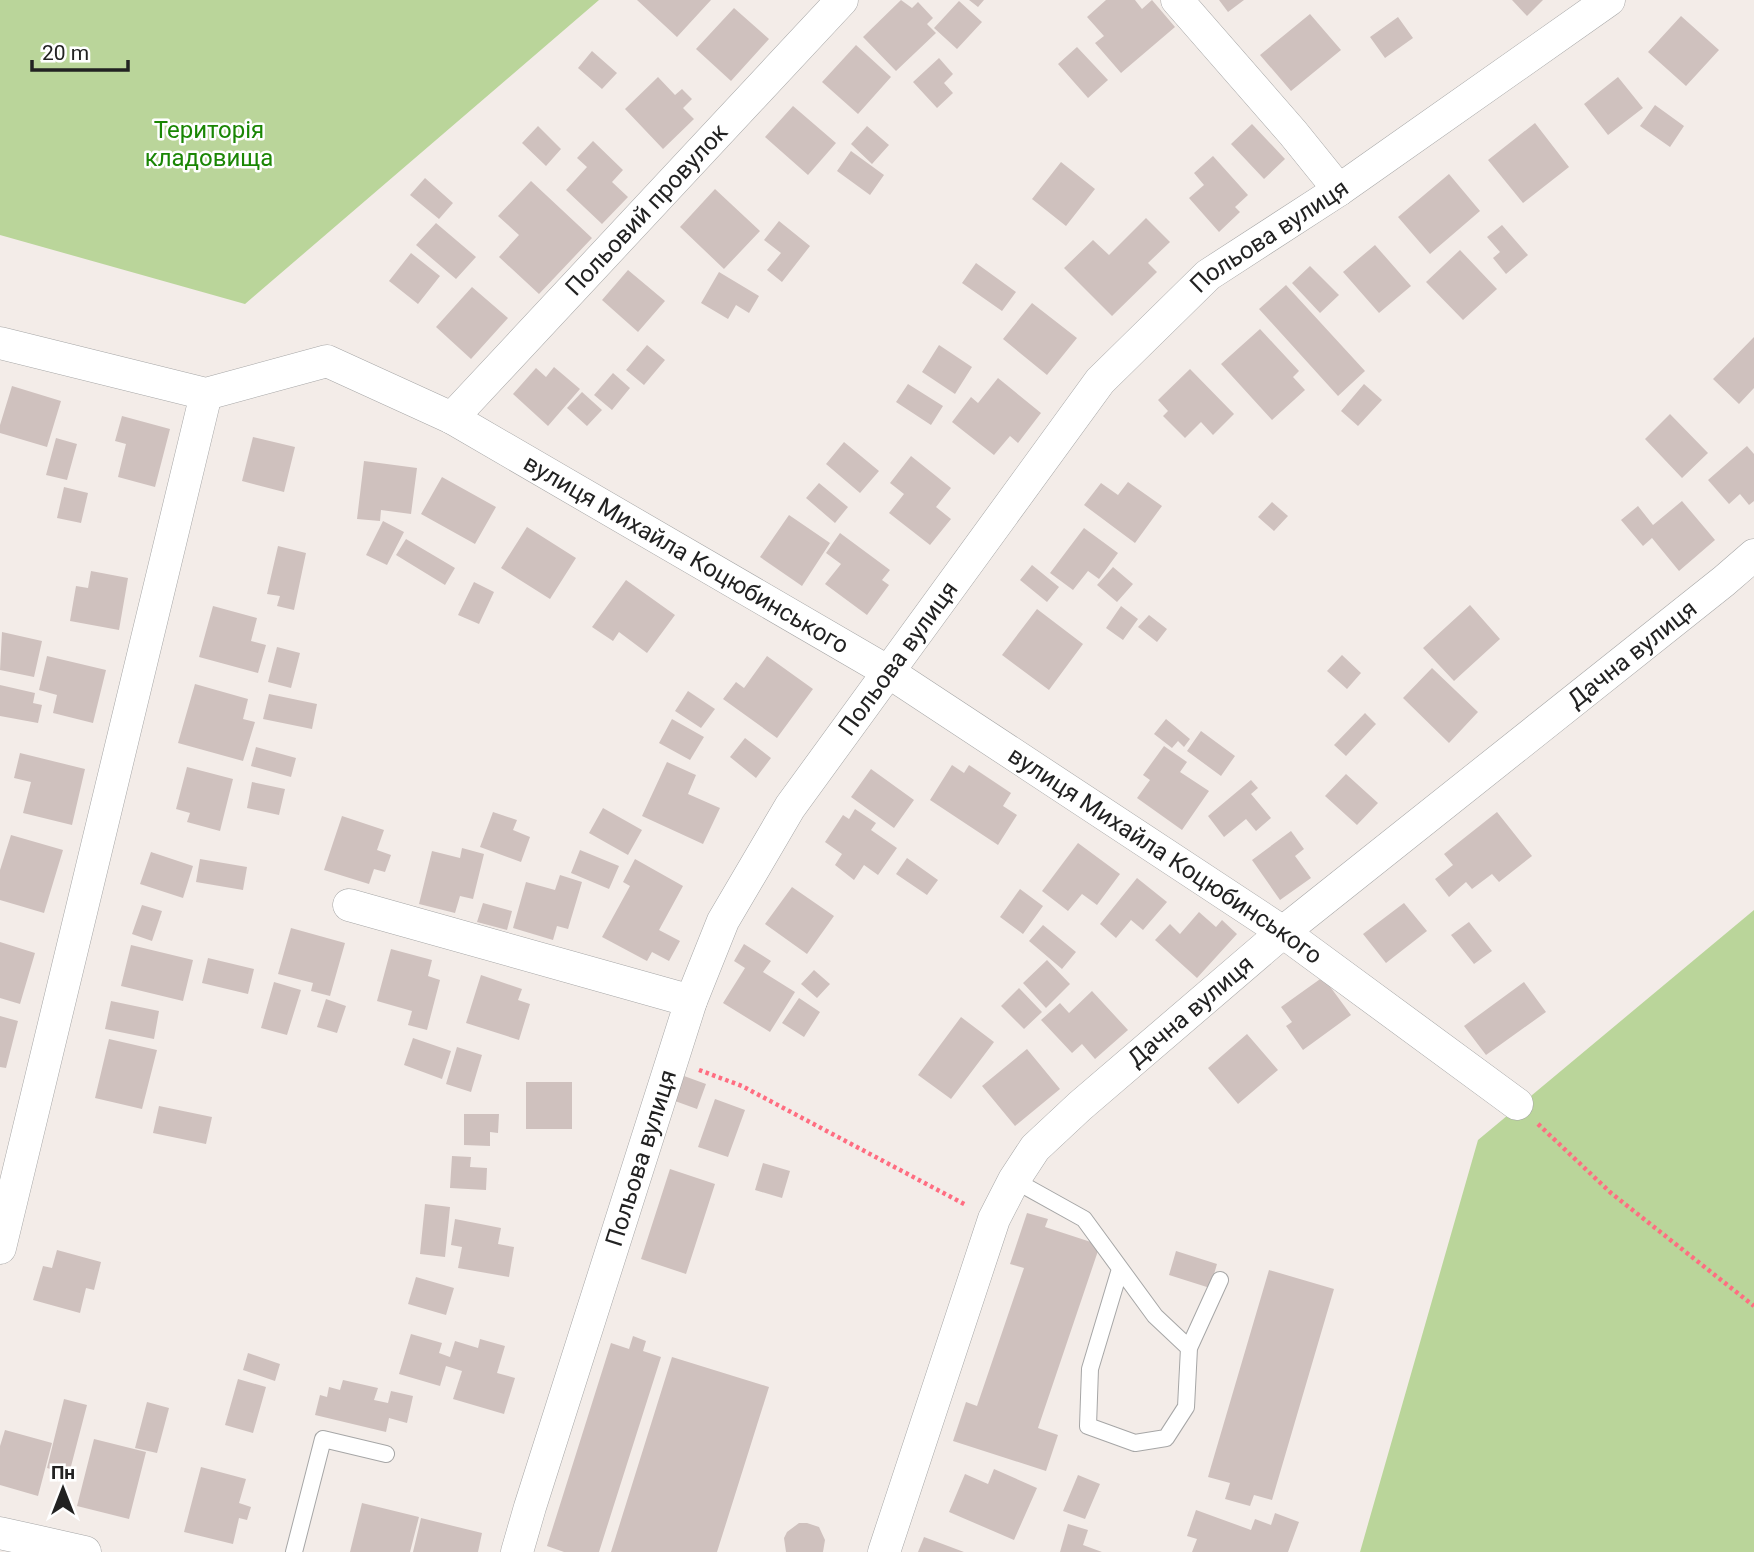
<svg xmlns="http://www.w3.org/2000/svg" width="1754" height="1552" viewBox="0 0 1754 1552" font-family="Roboto,sans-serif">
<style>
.forest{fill:#bad59a}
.building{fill:#cfc1be}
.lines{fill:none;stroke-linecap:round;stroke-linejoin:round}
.lane-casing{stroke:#a6a6a6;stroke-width:18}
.street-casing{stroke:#a6a6a6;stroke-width:33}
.path{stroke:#ff6d81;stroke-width:4.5;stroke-dasharray:3.5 3.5;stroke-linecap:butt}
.lane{stroke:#fff;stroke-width:16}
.street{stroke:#fff;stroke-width:32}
.labels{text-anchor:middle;stroke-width:5;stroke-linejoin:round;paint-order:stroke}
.park-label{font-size:24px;fill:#1a8604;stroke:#fff}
.street-label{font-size:24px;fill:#222;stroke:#fff}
</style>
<rect width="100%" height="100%" fill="#f3ece8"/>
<path class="forest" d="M0,0H599L245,304L0,235Z
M1754,910V1552H1360L1478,1140Z"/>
<path class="building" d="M637,0H711L677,37Z
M901,0L912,8L918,2L933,18L927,24L936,33L896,71L863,37Z
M969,0H984L978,7Z
M1106,0H1135L1142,9L1152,0L1175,27L1121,73L1095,43L1104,36L1087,17Z
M1219,0H1244L1228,12Z
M1512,0H1543L1527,16Z
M959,1L982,22L957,49L934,28Z
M734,8L769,39L731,81L696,49Z
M1310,14L1341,50L1291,91L1260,55Z
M1681,16L1719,50L1686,86L1648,52Z
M1398,17L1413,38L1385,58L1370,37Z
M856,45L891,77L858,114L822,82Z
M1077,47L1108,80L1088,98L1058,64Z
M592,51L617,73L602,89L578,68Z
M939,58L953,74L944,83L953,93L937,108L913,82Z
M658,77L675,95L682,89L692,99L683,108L694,119L663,149L625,109Z
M1618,77L1643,108L1608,135L1584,104Z
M1655,105L1684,126L1670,147L1640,126Z
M793,106L836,143L808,175L765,137Z
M1535,123L1569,167L1523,203L1488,160Z
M1252,124L1285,159L1264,179L1231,144Z
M538,126L561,149L546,166L522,143Z
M867,126L889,145L872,164L851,144Z
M593,141L623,170L612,182L628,197L602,224L566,190L587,167L577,158Z
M851,151L884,175L870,195L837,171Z
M1213,156L1248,195L1235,207L1240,212L1219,232L1189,198L1204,185L1194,173Z
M1061,162L1095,189L1066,226L1032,199Z
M1449,174L1480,211L1430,254L1398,217Z
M425,178L453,203L439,219L410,195Z
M531,181L592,238L539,294L499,257L519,235L498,216Z
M715,189L760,231L724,269L680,227Z
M1146,218L1170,242L1148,263L1157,272L1112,316L1064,268L1093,240L1109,255Z
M779,221L810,246L782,282L767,270L781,253L764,240Z
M436,223L476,257L456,279L416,245Z
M1502,225L1528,255L1506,274L1493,258L1500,252L1487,237Z
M1375,245L1411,286L1379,313L1343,272Z
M1460,250L1497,289L1463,320L1426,282Z
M411,253L440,276L418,304L389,281Z
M976,263L1016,292L1002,311L962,283Z
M1310,266L1339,295L1320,313L1292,283Z
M628,270L665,301L638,332L602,300Z
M719,272L759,296L749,313L736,305L728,319L701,303Z
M1286,285L1365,371L1338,396L1259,309Z
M472,287L508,318L471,359L436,327Z
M1032,303L1077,338L1047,375L1003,339Z
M1260,329L1299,371L1293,377L1305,390L1272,420L1221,364Z
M1754,337V388L1739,404L1713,379Z
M647,345L665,360L644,385L626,370Z
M939,345L972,367L955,394L922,372Z
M554,367L580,389L548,426L513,394L536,368L546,377Z
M1190,369L1234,414L1213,435L1201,422L1185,438L1163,416L1168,411L1158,400Z
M613,373L630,388L612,410L594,395Z
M998,378L1041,413L1018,443L1010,436L994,455L952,422L971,397L978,403Z
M908,384L943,406L931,425L896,402Z
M1364,384L1382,400L1358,426L1341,411Z
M12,386L61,401L47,447L0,433V425Z
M582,392L602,410L587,426L567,408Z
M1670,414L1708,453L1682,478L1645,439Z
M122,416L170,429L155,487L118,477L126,444L115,441Z
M253,437L295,447L284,492L242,481Z
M56,438L77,444L67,480L46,475Z
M844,442L879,471L860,493L826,464Z
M1747,446L1754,454V501L1749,505L1740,494L1729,504L1708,480Z
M911,456L951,488L936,507L951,519L930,545L889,513L904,494L890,483Z
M364,461L417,468L411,514L381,510L380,521L357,519Z
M442,477L496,507L475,544L421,514Z
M1128,482L1162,506L1135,543L1084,505L1101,483L1118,495Z
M819,483L848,507L835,523L806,498Z
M64,487L88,493L81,523L57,518Z
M1682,501L1715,540L1679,571L1652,538L1643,546L1621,520L1638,506L1653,525Z
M1272,502L1288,516L1274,531L1258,517Z
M789,515L830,543L802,586L760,557Z
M383,521L404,532L387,565L366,555Z
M527,527L576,558L550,599L501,568Z
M1084,528L1118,553L1099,579L1088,571L1073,590L1050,573Z
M840,533L890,570L882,580L889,585L867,615L825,584L841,564L826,553Z
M406,539L455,568L445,585L396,555Z
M278,546L306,553L294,610L277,606L280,596L267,594Z
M1032,565L1059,587L1047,602L1020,580Z
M1113,567L1133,584L1117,602L1097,585Z
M91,571L128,578L119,630L70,621L76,586L88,588Z
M626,580L675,615L647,653L619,632L613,641L592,627Z
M474,582L494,592L479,624L458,615Z
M1470,605L1500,639L1454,681L1423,648Z
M213,606L257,618L251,641L266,645L258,673L199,657Z
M1121,606L1138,619L1123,640L1106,628Z
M1037,609L1083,644L1049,690L1002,655Z
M1149,615L1167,629L1157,642L1138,627Z
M2,632L42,641L34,677L0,670Z
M277,647L300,653L291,688L268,682Z
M1342,655L1361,673L1347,689L1327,671Z
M47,656L106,670L93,723L53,713L57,695L39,690Z
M767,656L813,689L777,738L723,699L736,682L744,688Z
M1432,668L1478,712L1449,743L1403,698Z
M195,684L248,699L243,719L255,722L243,761L178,743Z
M0,685L35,693L33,703L42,705L38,723L0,716Z
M688,691L715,709L701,728L675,711Z
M269,694L317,704L312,729L263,719Z
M1365,713L1376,724L1346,756L1334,745Z
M672,719L704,737L690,760L659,743Z
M1166,719L1190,739L1184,747L1178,741L1172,748L1154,734Z
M1201,731L1235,756L1221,776L1187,751Z
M745,738L771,758L756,778L730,757Z
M1164,746L1187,762L1180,772L1209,791L1182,830L1137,798L1150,780L1143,775Z
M256,747L296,758L291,777L251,766Z
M20,753L85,769L72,825L23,813L31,782L14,778Z
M667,762L696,775L688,794L720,808L703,844L642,816Z
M952,765L964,773L969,765L1011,793L1003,806L1017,815L998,845L930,800Z
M187,767L233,779L220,831L187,822L190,813L176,809Z
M871,769L914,800L894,828L851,797Z
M1346,774L1378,803L1357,825L1325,796Z
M1251,780L1258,788L1251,794L1271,818L1256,831L1246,819L1224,837L1208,816Z
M252,782L285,789L279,815L247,808Z
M603,808L642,830L628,855L589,833Z
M855,809L876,823L871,830L897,848L878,875L864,865L854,880L835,865L842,854L825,842L843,815L849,819Z
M493,812L517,820L513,830L530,837L521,862L480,847Z
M1497,812L1532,856L1499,882L1492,874L1472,889L1466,882L1449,897L1435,879L1453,865L1444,854Z
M342,816L384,830L377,850L391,855L385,872L374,869L369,884L324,870Z
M1291,831L1304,849L1295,856L1311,878L1280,900L1252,860Z
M11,835L63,850L44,913L0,900V870Z
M1078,843L1120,874L1097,905L1082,894L1068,911L1042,891Z
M462,848L484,854L473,899L460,896L455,913L419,904L432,851L460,858Z
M580,850L619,866L609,889L571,873Z
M151,852L193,866L183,898L140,884Z
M907,858L938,880L927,895L896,874Z
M200,859L247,867L243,890L196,882Z
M635,859L683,886L659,930L680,941L669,961L652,952L647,961L602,937L630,886L623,882Z
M560,875L582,882L568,929L557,926L553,940L513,928L526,882L555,890Z
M1137,878L1167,902L1143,930L1131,920L1116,938L1100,924Z
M792,887L834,916L807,954L765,924Z
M1020,889L1043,906L1023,934L1000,917Z
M483,903L512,911L507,930L477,922Z
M1404,903L1427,931L1386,963L1363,934Z
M142,905L162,911L152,941L132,934Z
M1199,912L1216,927L1222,920L1237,934L1197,978L1155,940L1170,924L1180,934Z
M1469,922L1492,951L1474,964L1451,935Z
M1043,925L1076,952L1062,969L1029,941Z
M291,928L345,943L330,996L311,991L313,983L278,974Z
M0,942L35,953L20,1004L0,998Z
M744,944L771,961L763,972L795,992L770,1032L723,1003L745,968L734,961Z
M131,945L193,960L183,1001L121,986Z
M391,949L432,960L428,976L440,980L427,1030L408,1025L412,1011L377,1001Z
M208,958L254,969L248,994L202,983Z
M1047,960L1070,984L1046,1008L1023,983Z
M814,970L830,984L817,998L801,984Z
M481,975L522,989L518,1000L530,1004L519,1040L466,1023Z
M1323,977L1351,1015L1303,1050L1286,1026L1292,1022L1281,1007Z
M274,982L301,990L287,1035L261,1028Z
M1524,982L1546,1012L1486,1055L1464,1026Z
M1019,988L1042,1012L1024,1029L1001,1006Z
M1092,991L1128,1030L1095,1059L1082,1044L1072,1053L1041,1020L1060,1003L1069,1013Z
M799,998L820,1012L804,1037L782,1023Z
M326,999L346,1006L337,1033L317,1027Z
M111,1001L159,1011L154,1039L105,1029Z
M0,1016L18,1021L6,1068L0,1067Z
M961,1017L994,1042L951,1099L918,1075Z
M1247,1034L1278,1070L1238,1104L1208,1068Z
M413,1038L451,1051L442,1079L404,1065Z
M109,1039L157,1050L142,1109L95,1098Z
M457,1047L482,1055L471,1092L446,1084Z
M1027,1049L1060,1089L1015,1126L982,1086Z
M684,1076L706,1084L697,1109L675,1101Z
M526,1082H572V1129H526Z
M715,1099L745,1110L728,1157L698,1147Z
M159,1106L212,1117L206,1144L153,1133Z
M464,1114H499L498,1133L490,1132V1146L464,1145Z
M452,1156L471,1157L470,1167L487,1168L486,1190L450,1188Z
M763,1163L790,1171L782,1198L755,1190Z
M670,1169L715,1184L686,1274L641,1259Z
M425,1204L450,1207L445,1257L420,1254Z
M1027,1213L1048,1219L1045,1227L1100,1245L1038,1428L1058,1435L1046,1471L953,1441L966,1402L977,1406L1024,1268L1010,1264Z
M455,1219L501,1228L498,1244L514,1247L509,1277L458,1268L462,1247L451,1245Z
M57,1250L101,1262L94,1290L86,1288L80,1313L33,1300L43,1266L52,1268Z
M1176,1251L1217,1264L1210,1288L1169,1275Z
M1269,1270L1334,1289L1272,1500L1254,1495L1250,1506L1225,1499L1230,1483L1208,1477Z
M416,1277L454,1288L446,1315L408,1304Z
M411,1334L442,1343L439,1353L450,1357L455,1341L478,1348L480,1339L505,1346L497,1373L515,1378L504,1414L453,1399L462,1371L446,1366L440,1386L399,1374Z
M633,1336L646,1341L643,1351L661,1357L599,1552H564L547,1546L611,1343L629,1349Z
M248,1353L280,1364L275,1381L243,1370Z
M672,1357L769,1387L717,1552H611Z
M238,1379L266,1387L253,1433L225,1425Z
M343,1380L378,1388L374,1400L388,1403L391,1391L413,1396L407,1423L389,1418L386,1432L315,1415L320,1395L327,1397L329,1387L340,1390Z
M64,1399L87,1405L69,1474L47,1468Z
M147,1402L169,1408L157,1453L135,1448Z
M5,1430L52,1443L38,1496L0,1485V1446Z
M94,1439L146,1452L129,1519L77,1506Z
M201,1467L246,1479L239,1503L251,1507L247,1520L239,1518L233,1544L184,1532Z
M994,1469L1037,1488L1014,1540L949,1512L965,1474L988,1484Z
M1078,1475L1100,1484L1085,1519L1063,1511Z
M362,1503L419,1517L410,1552H350Z
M1196,1510L1251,1530L1255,1519L1271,1525L1275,1513L1299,1522L1288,1552H1192L1197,1539L1187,1536Z
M421,1518L482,1533L478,1552H413Z
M799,1523H807L819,1527L825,1540L823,1552H786L784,1538L787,1532Z
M1068,1524L1088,1530L1083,1545L1102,1552H1060Z
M924,1537L964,1552H918Z"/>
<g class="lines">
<defs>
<path id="lane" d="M1014,1180L1084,1219L1155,1316L1189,1348L1186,1407L1166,1438L1135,1443L1088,1426L1090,1369L1120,1269
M1189,1348L1220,1280
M294,1552L323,1439L386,1454"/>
<g id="street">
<path d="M1177,0L1293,133L1339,190"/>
<path id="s1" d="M0,343L206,394L327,361L452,418L887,671L1283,932L1517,1104"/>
<path id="s2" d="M452,418L842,0"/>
<path d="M349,905L691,1001"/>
<path d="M0,1248L206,394"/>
<path d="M0,1533L85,1552"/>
<path id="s3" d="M517,1552L530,1507L691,1001L723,921L790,807L1100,381L1208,275L1339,190L1609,0"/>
<path id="s4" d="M884,1552L994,1219L1014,1180L1035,1148L1080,1106L1283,932L1724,581L1754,555"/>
</g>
</defs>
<use href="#lane" class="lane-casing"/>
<use href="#street" class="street-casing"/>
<path class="path" d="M699,1070L742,1086L966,1205
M1538,1124L1611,1193L1754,1306"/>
<use href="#lane" class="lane"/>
<use href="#street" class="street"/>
</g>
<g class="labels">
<g class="park-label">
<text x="209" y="138">Територія<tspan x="209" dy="28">кладовища</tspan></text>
</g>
<g class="street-label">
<text dy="8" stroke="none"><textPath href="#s2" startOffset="285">Польовий провулок</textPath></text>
<text dy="8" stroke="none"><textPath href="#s3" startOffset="1547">Польова вулиця</textPath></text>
<text dy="8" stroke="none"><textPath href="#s1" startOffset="746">вулиця Михайла Коцюбинського</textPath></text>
<text dy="8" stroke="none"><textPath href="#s4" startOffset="1208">Дачна вулиця</textPath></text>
<text dy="8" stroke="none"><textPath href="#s3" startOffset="980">Польова вулиця</textPath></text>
<text dy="8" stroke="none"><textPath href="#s1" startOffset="1312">вулиця Михайла Коцюбинського</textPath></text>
<text dy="8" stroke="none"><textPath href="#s4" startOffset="640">Дачна вулиця</textPath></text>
<text dy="8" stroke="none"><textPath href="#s3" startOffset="413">Польова вулиця</textPath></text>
</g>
</g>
<g transform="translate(63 1489)" stroke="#ffffff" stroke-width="5" paint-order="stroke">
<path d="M0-5L12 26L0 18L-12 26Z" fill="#222222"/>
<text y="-10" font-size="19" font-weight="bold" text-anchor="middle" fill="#222222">Пн</text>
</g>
<path d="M32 60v10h96v-10" fill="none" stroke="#222222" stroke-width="3.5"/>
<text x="42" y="60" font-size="21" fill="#222222" stroke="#ffffff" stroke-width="5" paint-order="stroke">20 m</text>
</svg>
